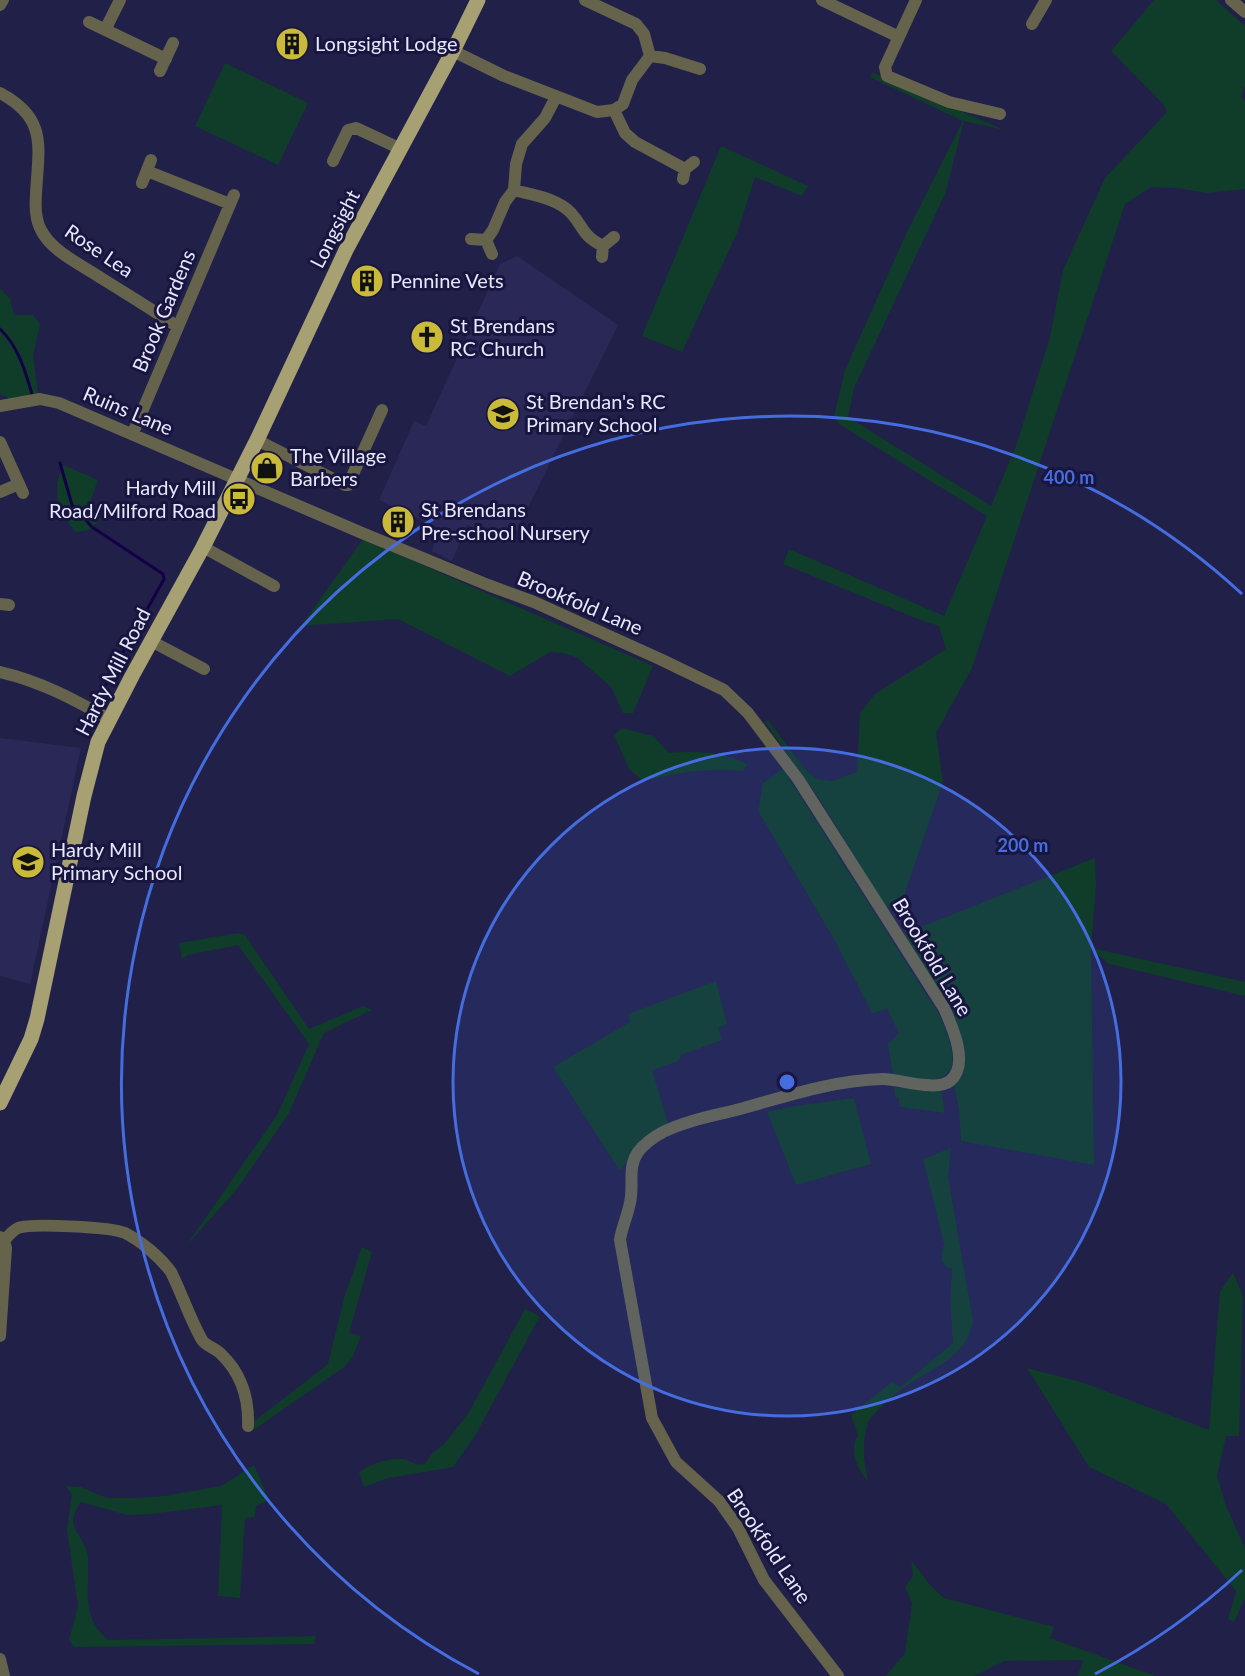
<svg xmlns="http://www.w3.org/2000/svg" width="1245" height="1676" viewBox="0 0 1245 1676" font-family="Lato,sans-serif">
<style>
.built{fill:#2a2857}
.green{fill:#0f3d2a}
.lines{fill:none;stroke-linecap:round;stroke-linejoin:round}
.stream{stroke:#130047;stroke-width:3}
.minor{stroke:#66634d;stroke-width:12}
.major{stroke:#a6a072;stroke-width:15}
.ring{fill:none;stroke:#456de0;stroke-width:3}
.labels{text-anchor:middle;stroke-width:6;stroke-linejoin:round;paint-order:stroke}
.poi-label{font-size:20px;fill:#e7e8ff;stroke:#18153e;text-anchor:start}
.street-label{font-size:20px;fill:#e7e8ff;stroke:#18153e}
.centre{fill:#456de0;stroke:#18153e;stroke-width:3}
.ring-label{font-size:18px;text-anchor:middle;font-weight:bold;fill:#456de0;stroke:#18153e;stroke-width:6;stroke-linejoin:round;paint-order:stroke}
</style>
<rect width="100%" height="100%" fill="#212049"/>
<path class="built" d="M517,256L618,325L510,544L467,525L452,561L432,551L438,528L379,500L414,421L426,426L500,264Z
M0,738L81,748L30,984L0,976Z"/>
<path class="green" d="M1154,0H1216L1245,26V86L1241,97L1245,101V189L1207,193L1177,188L1151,187L1125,204L972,668L936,733L943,782L901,904L886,908L820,800L765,722L768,720L805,769L816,779L832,781L857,772L860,713L875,694L946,649L939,626L923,621L783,564L789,549L944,616L987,516L839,424L834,416L845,370L907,232L963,121L870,77L872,72L1004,130L964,121L945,194L854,388L848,417L991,506L1016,446L1050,337L1063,270L1105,178L1167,112L1164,105L1111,51Z
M225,63L308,103L278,165L195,126Z
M721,146L808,186L802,196L755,177L737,233L682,352L642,336Z
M0,288L10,299L14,315H33L40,324L33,356L38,394L10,399L0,394Z
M63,465L98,480L91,500L100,520L89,530L75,532C58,508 51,493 63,465Z
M363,539L653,666L633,713H623L611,687L578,658L563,653L550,652L510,676L398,619L301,626Z
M622,728L653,736L669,753C699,751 719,751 747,764L743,771C708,767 677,773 643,781L629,769L614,735Z
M783,769L940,1016C947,1034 967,1074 935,1079C921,1082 906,1078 893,1076L888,1044L899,1033L887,1009L872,1013L834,939L758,811L763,783Z
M1095,858L1096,885L1091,948L1245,982V996L1109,964L1091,948L1094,1165L961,1141L959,1110L954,1085L964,1055L963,1043L949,1006L903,934Z
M238,933L245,935L309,1029L363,1006L372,1010L324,1033L289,1113L238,1188L186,1246L277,1115L309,1044L238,945L188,955L182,959L179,943Z
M716,981L727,1024L718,1028L722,1040L681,1055L679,1061L652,1070L668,1123L646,1137L620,1171L553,1067L630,1022L628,1014Z
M894,1088L941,1089L945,1113L900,1107L898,1097H895Z
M854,1098L871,1164L796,1185L767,1112L795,1106Z
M951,1148L948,1177L973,1321C968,1355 936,1366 911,1383C899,1390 889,1399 879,1409C875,1414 870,1418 868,1423C861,1442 864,1463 868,1482C858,1468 848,1452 858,1435L851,1415L892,1382L900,1387L953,1343L950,1302L952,1269L946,1267L941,1259L944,1244L923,1159Z
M362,1247L372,1252L349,1333L361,1336L353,1356L344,1367L255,1429L252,1423L328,1364L344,1298Z
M1233,1273L1243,1296L1239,1436H1226L1217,1476L1226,1506L1245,1548V1598L1234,1622L1228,1619L1236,1591L1166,1504L1089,1467L1027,1368L1081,1382L1209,1430L1220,1291Z
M525,1309L540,1316L476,1434L453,1467L388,1478L364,1487L359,1472C371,1464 387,1458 402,1459C412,1460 412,1466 425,1464L432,1453L443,1445L468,1414Z
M254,1465L269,1500L256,1506L255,1517L245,1518L240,1598L218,1596L222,1505L151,1514L127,1515L81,1502C63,1526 80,1530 87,1552C89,1558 88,1565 88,1571C88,1600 84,1619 108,1640L316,1636L314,1644L74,1647L69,1640L78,1606L67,1530L72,1494L65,1486L81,1487L107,1498H137L164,1496L221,1486Z
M911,1560L930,1585L944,1598L1054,1627L1050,1638L1155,1676H1077L1084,1660L1004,1661L974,1676H886L905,1653L912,1603L905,1587L913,1576Z"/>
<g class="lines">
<path class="stream" d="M0,329C18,346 25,370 32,394
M60,463L72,505L92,527L163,574L164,579L135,631
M100,696L129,641"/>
<path class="minor" d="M585,0L636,24L644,34L650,56
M822,0L899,37
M916,0L885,67L887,76L949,102L1000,114
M1231,0L1245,12
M0,5L3,0
M89,22L166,59
M1032,24L1046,0
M105,30L120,0
M453,51L504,76L597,112L614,110L625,133L635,142L685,169
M160,71L173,43
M0,93C49,119 38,148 36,195C35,207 35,219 41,230C52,252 82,265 101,278C127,294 153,310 178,327
M614,110L623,104L632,80L650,56L665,58L700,69
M333,161L348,130L356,128L401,149
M147,171L230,204
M683,179L685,169L694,162
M142,183L151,160
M514,190C532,195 557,198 571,213C584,227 582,236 603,246
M471,239L486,240L492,254
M486,240L493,230L505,202L514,190L516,164L522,144L545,118L556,97
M602,257L603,246L614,237
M0,406L40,399L59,403L362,533L488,585L534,602L662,660L724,690L748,713L798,779L944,1008C952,1026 970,1065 950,1081C936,1092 900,1079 883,1079C833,1080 784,1097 736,1110C712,1116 685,1121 663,1132C654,1137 644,1144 638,1152C628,1167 633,1180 631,1196C630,1211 622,1225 620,1240L652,1418L676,1462L719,1501L738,1528L764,1580L838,1676
M133,433L234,195
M257,440L345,485H348L382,410
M0,442L23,493
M0,492L19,484
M203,547L274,586
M0,604L9,605
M151,641L204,669
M0,672C40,681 73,699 109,719
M0,1237L4,1241L6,1248L0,1336
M4,1241C8,1236 12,1231 18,1228C31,1223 111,1227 125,1233C141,1241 160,1257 171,1272C182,1294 190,1319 202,1340C206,1346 215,1348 221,1354C241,1373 249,1398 248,1426
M0,1659L4,1676"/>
<path class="major" d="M0,1103L31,1039L37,1019L84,796L98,742L132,676L203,547L257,440L346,250L453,51L478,0"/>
</g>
<circle cx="787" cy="1082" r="334" fill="#456de0" fill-opacity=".12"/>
<g class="ring">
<circle cx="787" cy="1082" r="334"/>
<path d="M1242 1570A667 667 0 0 1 1095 1674M479 1674A667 667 0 1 1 1242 594"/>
</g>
<defs>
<symbol id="building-disc" viewBox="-11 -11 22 22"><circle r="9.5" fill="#caba3a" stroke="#18153e"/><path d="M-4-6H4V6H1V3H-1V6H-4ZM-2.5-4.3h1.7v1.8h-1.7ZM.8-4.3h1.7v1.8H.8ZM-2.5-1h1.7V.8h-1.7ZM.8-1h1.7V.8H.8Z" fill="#111"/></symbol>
<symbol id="church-disc" viewBox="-11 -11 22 22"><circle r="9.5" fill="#caba3a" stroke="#18153e"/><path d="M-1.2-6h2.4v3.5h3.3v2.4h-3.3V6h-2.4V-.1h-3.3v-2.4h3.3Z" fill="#111"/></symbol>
<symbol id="school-disc" viewBox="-11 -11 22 22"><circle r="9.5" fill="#caba3a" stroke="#18153e"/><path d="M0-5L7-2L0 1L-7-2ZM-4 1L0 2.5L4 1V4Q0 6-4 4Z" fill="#111"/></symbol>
<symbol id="shop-disc" viewBox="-11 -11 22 22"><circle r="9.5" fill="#caba3a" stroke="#18153e"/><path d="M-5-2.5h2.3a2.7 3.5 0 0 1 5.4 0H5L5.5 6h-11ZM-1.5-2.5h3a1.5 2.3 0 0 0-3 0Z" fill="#111"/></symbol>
<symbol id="bus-disc" viewBox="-11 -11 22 22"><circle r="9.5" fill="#caba3a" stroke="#18153e"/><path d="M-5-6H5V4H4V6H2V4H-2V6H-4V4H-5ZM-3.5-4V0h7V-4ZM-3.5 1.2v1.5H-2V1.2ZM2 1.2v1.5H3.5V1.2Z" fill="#111"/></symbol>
</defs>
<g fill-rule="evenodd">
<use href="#building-disc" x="273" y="25" width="38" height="38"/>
<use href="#building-disc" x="348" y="262" width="38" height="38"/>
<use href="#church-disc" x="408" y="318" width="38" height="38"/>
<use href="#school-disc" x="484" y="395" width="38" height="38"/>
<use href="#shop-disc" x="248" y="449" width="38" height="38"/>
<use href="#bus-disc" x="220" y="480" width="38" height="38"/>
<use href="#building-disc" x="379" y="503" width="38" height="38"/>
<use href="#school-disc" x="9" y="843" width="38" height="38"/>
</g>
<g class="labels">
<g class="poi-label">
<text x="315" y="51">Longsight Lodge</text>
<text x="390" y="288">Pennine Vets</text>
<text x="450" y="333">St Brendans<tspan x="450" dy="23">RC Church</tspan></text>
<text x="526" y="409">St Brendan's RC<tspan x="526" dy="23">Primary School</tspan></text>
<text x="290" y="463">The Village<tspan x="290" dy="23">Barbers</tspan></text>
<text x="216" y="495" text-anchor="end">Hardy Mill<tspan x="216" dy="23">Road/Milford Road</tspan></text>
<text x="421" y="517">St Brendans<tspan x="421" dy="23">Pre-school Nursery</tspan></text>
<text x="51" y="857">Hardy Mill<tspan x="51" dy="23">Primary School</tspan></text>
</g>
<g class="street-label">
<text transform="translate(335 229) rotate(-63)" y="7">Longsight</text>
<text transform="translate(99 251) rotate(34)" y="7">Rose Lea</text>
<text transform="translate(164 311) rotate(-67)" y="7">Brook Gardens</text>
<text transform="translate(128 411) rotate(23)" y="7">Ruins Lane</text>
<text transform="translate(580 603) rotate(23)" y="7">Brookfold Lane</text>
<text transform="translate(113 672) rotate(-63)" y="7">Hardy Mill Road</text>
<text transform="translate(932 957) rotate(59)" y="7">Brookfold Lane</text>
<text transform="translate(769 1546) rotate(56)" y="7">Brookfold Lane</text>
</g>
</g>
<circle cx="787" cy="1082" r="9" class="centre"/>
<g class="ring-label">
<text x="1069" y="484">400 m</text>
<text x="1023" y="852">200 m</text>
</g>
</svg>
